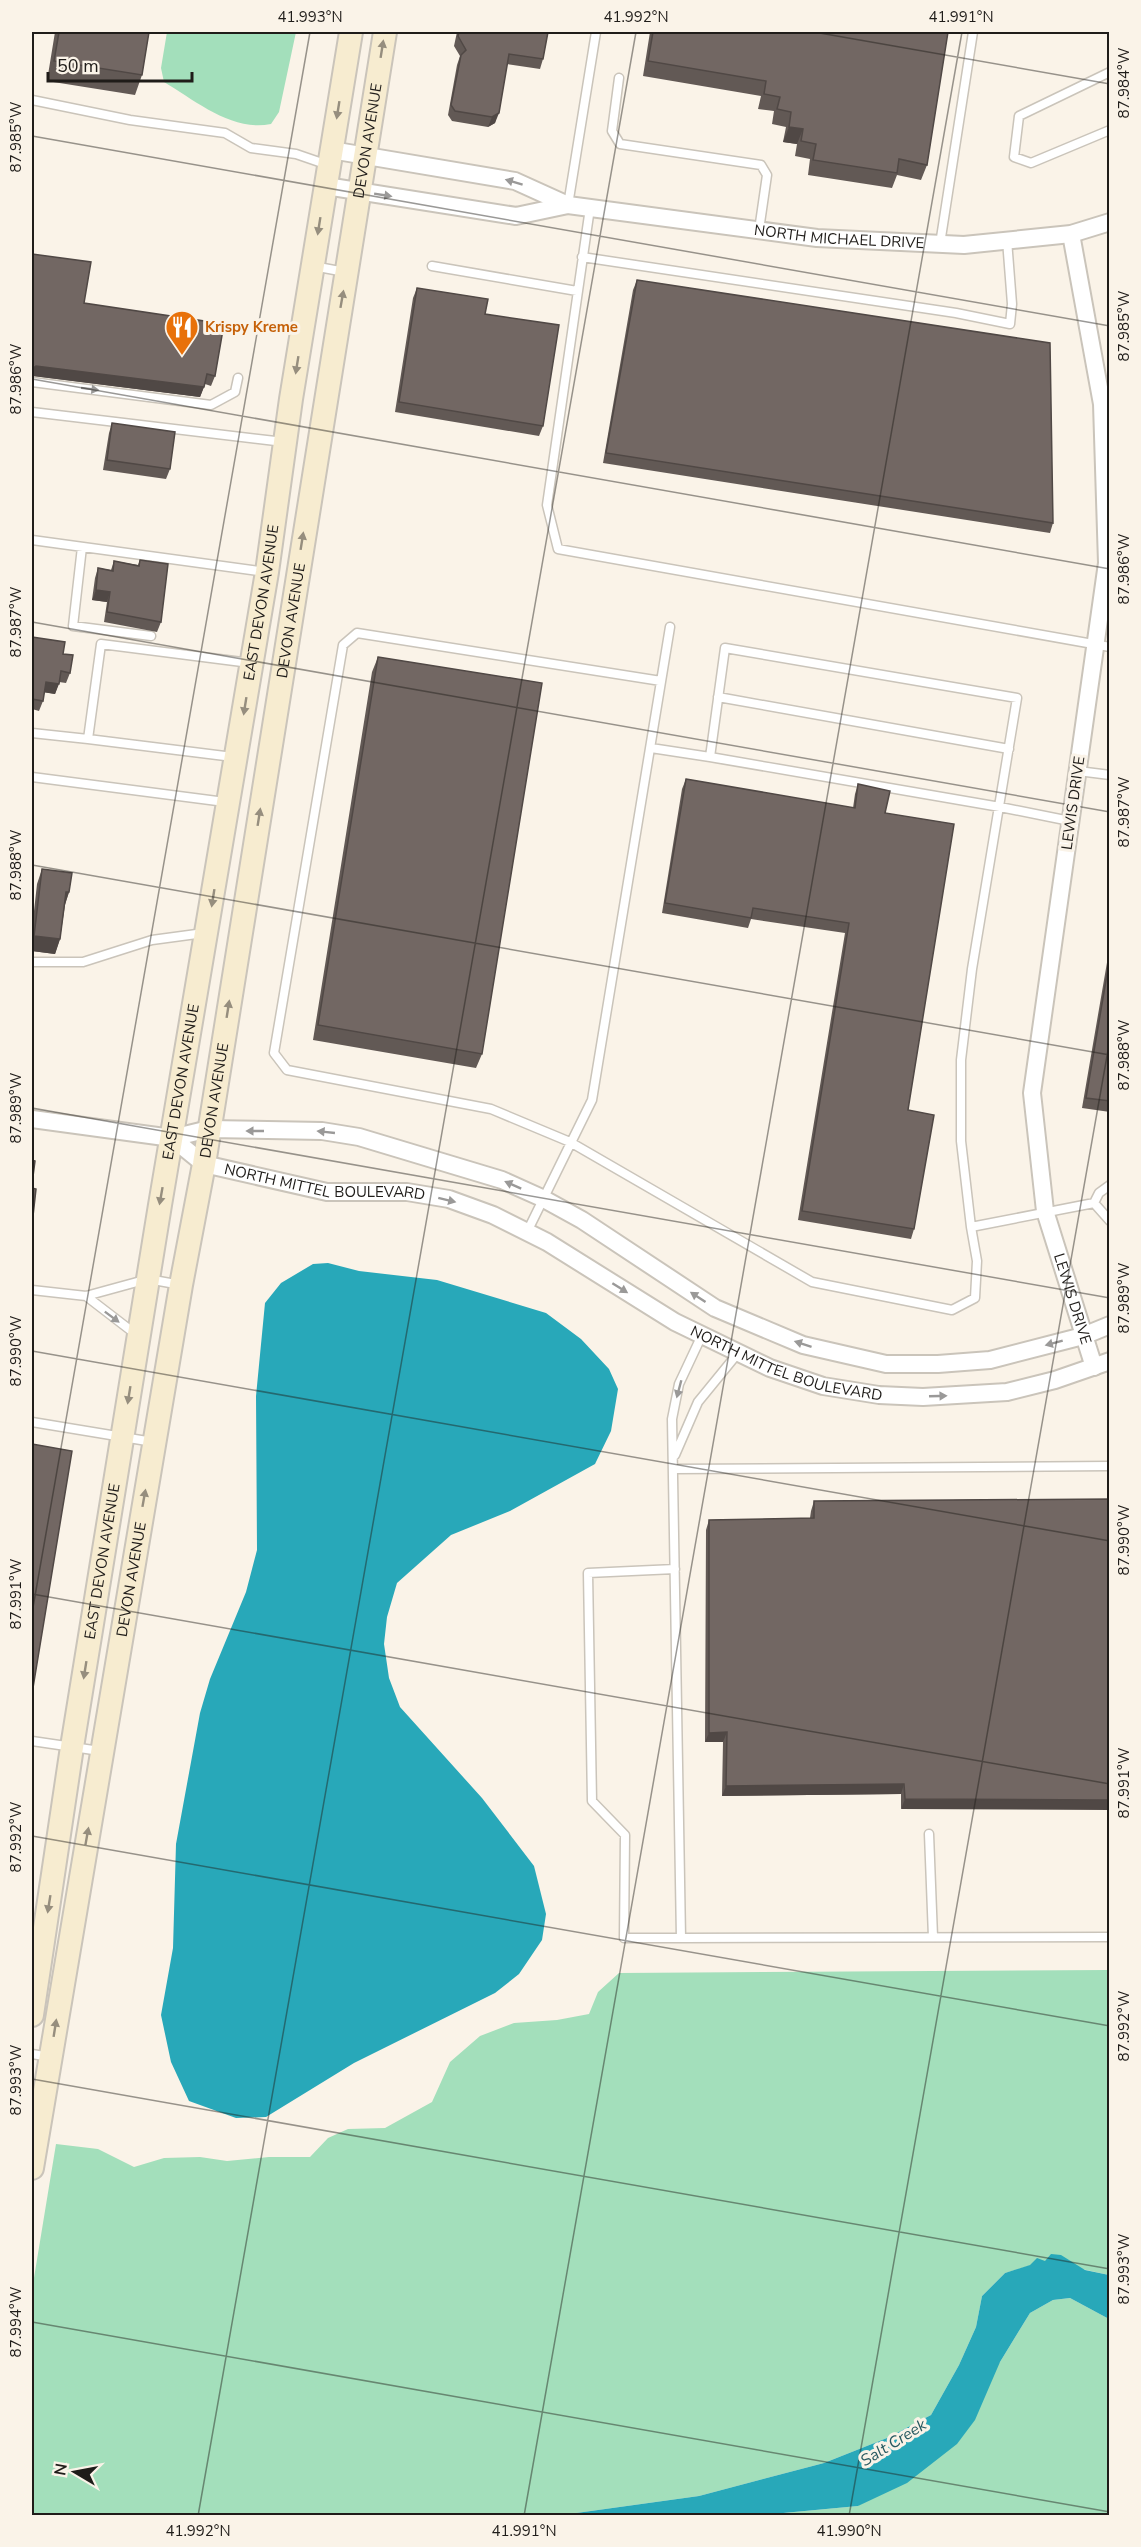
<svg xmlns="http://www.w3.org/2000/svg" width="1141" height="2547" viewBox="0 0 1141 2547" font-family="'Nunito Sans',sans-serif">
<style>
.green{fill:#a3dfbb}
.water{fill:#28a8b9}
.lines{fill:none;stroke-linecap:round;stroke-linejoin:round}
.lane-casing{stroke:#cac4ba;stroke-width:11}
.street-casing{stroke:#cac4ba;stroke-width:20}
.secondary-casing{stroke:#cac4ba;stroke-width:26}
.lane{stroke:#fff;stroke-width:8}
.street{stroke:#fff;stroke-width:16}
.secondary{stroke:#f7ecd0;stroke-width:22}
.wall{fill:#625955}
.shaded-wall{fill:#504845}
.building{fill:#726763;stroke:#504845;stroke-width:1.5}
.oneway{fill:#968e7e}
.oneway2{fill:#9a9998}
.ticks{fill:none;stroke:#1f1c19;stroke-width:1.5;stroke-opacity:0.45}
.labels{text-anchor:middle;stroke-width:6;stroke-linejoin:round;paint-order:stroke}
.street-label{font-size:15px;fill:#1f1c19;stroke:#faf3e8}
.food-label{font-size:15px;font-weight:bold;fill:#c56008;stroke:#faf3e8;text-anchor:start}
.water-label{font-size:16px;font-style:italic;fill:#275960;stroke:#faf3e8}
.neatline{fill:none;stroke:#1f1c19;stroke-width:2}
.ticks-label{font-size:15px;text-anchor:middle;fill:#1f1c19}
</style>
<rect width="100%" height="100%" fill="#faf3e8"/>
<path class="green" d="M167,32H296L279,112L271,124C232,132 196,101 164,82L161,68Z
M1109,1970V2275L1045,2261L1005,2273L982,2296L976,2327L959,2365L931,2415L887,2438L824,2463L699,2496L562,2515L32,2516V2290L56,2144L98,2149L134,2167L164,2158L200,2157L227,2161L269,2157H310L328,2138L348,2129L385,2128L432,2102L450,2062L480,2036L514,2023L557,2020L589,2014L598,1992L619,1973Z
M1070,2298L1109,2319V2515L752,2516L858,2506L1000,2362L1030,2313L1053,2300Z"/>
<path class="water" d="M328,1263L359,1271L437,1280L546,1313L581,1339L609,1369L618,1389L611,1431L595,1464L510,1511L451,1535L397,1583L387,1617L384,1644L389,1678L400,1707L482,1798L534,1866L546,1914L542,1940L519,1974L495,1993L354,2063L266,2117L236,2118L189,2101L171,2062L161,2015L173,1948L176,1844L200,1713L210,1679L246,1592L257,1550L256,1396L265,1303L281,1283L313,1264Z
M1051,2254L1061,2255L1085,2270L1109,2275V2319L1070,2298L1053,2300L1030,2313L1000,2362L975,2420L957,2444L907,2483L858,2506L751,2516L562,2515L699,2496L824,2463L887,2438L931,2415L959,2365L976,2327L982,2296L1005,2273L1030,2265L1037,2258L1045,2261Z"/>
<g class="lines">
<defs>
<path id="lane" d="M1110,72L1019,116L1014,157L1031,163L1110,130
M619,78L612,131L620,144L761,165L767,175L759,230
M32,100L130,120L225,133L251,148L296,154L328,165
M568,205L596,32
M590,208L547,505L558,549L1110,647
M940,244L973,32
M582,257L956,313L1010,324L1012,304L1007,240
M313,266L345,272
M432,266L577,291
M32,382L211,405L235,392L238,378
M32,412L284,442
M32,540L266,572
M82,547L73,626L151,636
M661,681L357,633L343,645L274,1053L287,1070L491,1109L570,1142L812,1282L952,1310L975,1298L977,1261L971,1227L1094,1203
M718,697L1009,749
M32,733L88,739
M651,748L710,757L725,648L1017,698L972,969L961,1060V1141L971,1227
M233,757L88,739L101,644L250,663
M710,757L1000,807L1070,821
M1078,771L1110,775
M32,777L225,802
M32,962H83L152,940L204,933
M1110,1185L1099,1193L1094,1203L1110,1221
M527,1232L592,1100L670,627
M32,1290L86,1296L148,1279L181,1285
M86,1296L138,1336
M702,1335L679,1384L672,1419L681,1938L1110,1937
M32,1422L153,1442
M675,1455L698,1402L738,1353
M674,1469L1110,1466
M675,1569L588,1573L592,1801L625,1835L624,1938H681
M32,1741L100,1751
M929,1834L933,1937
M32,2054L50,2057"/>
<g id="street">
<path id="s1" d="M331,150L515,181L568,205L817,238L964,245L1071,234L1110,222"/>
<path d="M326,186L516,216L568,205"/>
<path id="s2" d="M1071,234L1102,404L1107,563L1032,1093L1045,1211L1094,1367"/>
<path d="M32,1119L172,1138L209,1129L322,1131L359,1137L502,1180L542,1198L582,1220L715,1308L803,1345L886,1364H938L990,1360L1083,1336L1110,1325"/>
<path id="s3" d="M172,1138L204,1164L327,1192H407L449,1199L493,1215L547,1242L675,1322L770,1368L823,1386L879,1395L923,1397L1007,1392L1055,1380L1110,1361"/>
</g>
<g id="secondary">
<path id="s4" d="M32,2015L72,1747L160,1205L267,572L291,399L351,32"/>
<path id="s5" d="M32,2168L181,1285L204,1164L385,32"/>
</g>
</defs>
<use href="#lane" class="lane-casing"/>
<use href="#street" class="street-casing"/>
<use href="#secondary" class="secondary-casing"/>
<use href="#lane" class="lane"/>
<use href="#street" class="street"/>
<use href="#secondary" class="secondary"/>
</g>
<path class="wall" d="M55,32H149L142,75L135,95L47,81Z
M457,32H548L543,59L540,69L507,64L495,123L488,127L452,121L448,115L457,65L460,56L454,46Z
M650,32H948L927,165L921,180L897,175L892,188L808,175L810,159L795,156L797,144L783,142L786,127L772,124L774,111L758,109L761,96L643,76Z
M32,254L84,303L215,376L211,386L205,384L200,397L33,376H32Z
M637,280L1053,523L1050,533L603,463L633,290Z
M417,288L485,314L543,426L539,436L395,412L413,298Z
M112,423L170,469L166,479L103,470L109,433Z
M140,560L161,622L157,632L104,622L107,602L92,600L95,578L98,568L111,570L114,561L138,565Z
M32,637L63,654L70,673L66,683L59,682L55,694L44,692L43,701L39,711L32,709Z
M378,657L482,1054L476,1068L313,1040L372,672Z
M686,779L853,808L855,794L858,784L885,813L908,1110L914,1229L911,1239L798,1220L845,933L751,919L748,928L662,913L682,789Z
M42,869L69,892L65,905L60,939L55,954L32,951V929L37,884Z
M1110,945V1112L1082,1108Z
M1110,1499L901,1809V1794L722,1796L723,1742H705L706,1530L709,1520L810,1518L811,1511L814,1501Z"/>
<path class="shaded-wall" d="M499,113L495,123L488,127L492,117Z
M789,127L803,129L797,144L783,142Z
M36,366L204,387L200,397L33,376H32V369Z
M96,590L110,592L107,602L92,600Z
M46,682L59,684L55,694L42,692Z
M66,892H69L64,907Z
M34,936L60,939L55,954L32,951V944Z
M727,1732L723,1742H705L709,1733Z
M904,1784L901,1794L722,1796L726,1786Z
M905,1799L1110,1800V1810L901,1809Z"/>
<path class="building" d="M59,32H149L142,75L54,61Z
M459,32H548L543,59L509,54L499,113L492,117L455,111L451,105L461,55L466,50L458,36Z
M653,32H948L927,165L899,159L897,173L813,160L816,144L801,141L803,129L789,127L791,112L777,109L780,97L764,94L766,81L648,61Z
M32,254L91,262L84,303L224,324L215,376L207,374L204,387L36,366L32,369Z
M637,280L1050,343L1053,523L606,453Z
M417,288L488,299L485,314L559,325L543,426L399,402Z
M112,423L175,432L170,469L107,460Z
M140,560L168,564L161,622L107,612L110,592L96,590L98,568L113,571L114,561L139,566Z
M32,637L65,642L63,654L73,655L70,673L61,671L59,684L46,682L43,701L32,699Z
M378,657L542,683L482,1054L318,1025Z
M686,779L855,808L858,784L890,791L885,813L954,824L908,1110L934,1115L914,1229L802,1211L849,923L753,908L751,918L665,903Z
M42,869L72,873L69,892H66L60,939L34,936Z
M1110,957V1101L1086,1098Z
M32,1160L35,1161L32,1184Z
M32,1188L36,1189L32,1225Z
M32,1444L72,1451L32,1694Z
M1110,1499V1800L905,1799L904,1784L726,1786L727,1732L709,1733V1520L814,1518V1501Z"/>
<defs><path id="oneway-solid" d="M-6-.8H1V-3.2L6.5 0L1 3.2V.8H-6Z" transform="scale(1.5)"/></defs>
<g class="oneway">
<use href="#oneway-solid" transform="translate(382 49) rotate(-81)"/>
<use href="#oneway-solid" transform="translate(338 110) rotate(99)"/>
<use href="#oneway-solid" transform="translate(319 226) rotate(99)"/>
<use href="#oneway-solid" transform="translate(342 299) rotate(-80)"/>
<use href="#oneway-solid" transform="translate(297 365) rotate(99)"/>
<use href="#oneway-solid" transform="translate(302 541) rotate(-81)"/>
<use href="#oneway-solid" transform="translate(245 706) rotate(99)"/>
<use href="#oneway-solid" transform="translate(259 817) rotate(-81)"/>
<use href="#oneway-solid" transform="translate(213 898) rotate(99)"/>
<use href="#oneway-solid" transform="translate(228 1009) rotate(-81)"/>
<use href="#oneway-solid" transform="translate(161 1196) rotate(100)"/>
<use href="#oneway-solid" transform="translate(129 1395) rotate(99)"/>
<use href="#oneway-solid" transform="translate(144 1498) rotate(-80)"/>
<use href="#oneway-solid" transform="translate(85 1670) rotate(99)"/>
<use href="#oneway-solid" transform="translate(87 1836) rotate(-80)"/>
<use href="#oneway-solid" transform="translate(49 1904) rotate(99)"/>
<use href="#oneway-solid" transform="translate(55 2028) rotate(-81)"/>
</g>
<g class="oneway2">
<use href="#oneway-solid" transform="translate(514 182) rotate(-163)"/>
<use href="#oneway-solid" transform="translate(383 195) rotate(9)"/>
<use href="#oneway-solid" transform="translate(90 389) rotate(7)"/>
<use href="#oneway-solid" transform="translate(255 1131) rotate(-180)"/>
<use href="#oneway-solid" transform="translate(326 1132) rotate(-174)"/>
<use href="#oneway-solid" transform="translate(513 1185) rotate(-156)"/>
<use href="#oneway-solid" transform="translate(447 1200) rotate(14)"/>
<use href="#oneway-solid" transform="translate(620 1288) rotate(32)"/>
<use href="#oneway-solid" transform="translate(698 1297) rotate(-147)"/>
<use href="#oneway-solid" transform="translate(112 1317) rotate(37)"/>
<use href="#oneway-solid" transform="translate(1054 1343) rotate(165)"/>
<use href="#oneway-solid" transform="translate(803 1344) rotate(-162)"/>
<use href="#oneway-solid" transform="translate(679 1389) rotate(105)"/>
<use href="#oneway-solid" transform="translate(938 1396) rotate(-2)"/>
</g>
<path class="ticks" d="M814,32L1110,84M32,136L1110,326M32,379L1110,569M32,622L1110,812M32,865L1110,1055M32,1108L1110,1298M32,1351L1110,1541M32,1594L1110,1784M32,1613L310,32M32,1836L1110,2026M32,2079L1110,2269M32,2322L1110,2512M198,2516L636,32M524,2516L962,32M849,2516L1110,1039"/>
<defs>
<symbol id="restaurant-pin" viewBox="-11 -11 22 30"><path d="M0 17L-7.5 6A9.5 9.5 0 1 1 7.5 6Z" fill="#e8710a" stroke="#faf3e8"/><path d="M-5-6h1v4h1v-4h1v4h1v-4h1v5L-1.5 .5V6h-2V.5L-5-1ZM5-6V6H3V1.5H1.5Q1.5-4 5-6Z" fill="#fff"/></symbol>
</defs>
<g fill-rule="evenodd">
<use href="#restaurant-pin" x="163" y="308" width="38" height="52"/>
</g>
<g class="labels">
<g class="street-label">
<text dy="5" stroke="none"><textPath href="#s5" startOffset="2055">DEVON AVENUE</textPath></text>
<text dy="5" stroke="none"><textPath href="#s1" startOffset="518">NORTH MICHAEL DRIVE</textPath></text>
<text dy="5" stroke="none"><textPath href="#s4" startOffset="1431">EAST DEVON AVENUE</textPath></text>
<text dy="5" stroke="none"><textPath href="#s5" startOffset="1569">DEVON AVENUE</textPath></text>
<text transform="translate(1073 803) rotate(-82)" y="5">LEWIS DRIVE</text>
<text dy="5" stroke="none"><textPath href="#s4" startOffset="945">EAST DEVON AVENUE</textPath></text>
<text dy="5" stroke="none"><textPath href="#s5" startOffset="1083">DEVON AVENUE</textPath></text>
<text dy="5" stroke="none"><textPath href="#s3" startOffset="164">NORTH MITTEL BOULEVARD</textPath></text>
<text dy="5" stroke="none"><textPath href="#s2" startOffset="1078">LEWIS DRIVE</textPath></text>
<text dy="5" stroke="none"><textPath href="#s3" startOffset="668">NORTH MITTEL BOULEVARD</textPath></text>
<text dy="5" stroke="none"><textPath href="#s4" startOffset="459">EAST DEVON AVENUE</textPath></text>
<text dy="5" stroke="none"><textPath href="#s5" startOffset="597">DEVON AVENUE</textPath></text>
</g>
<g class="food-label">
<text x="205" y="332">Krispy Kreme</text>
</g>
<g class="water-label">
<text transform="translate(893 2442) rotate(-32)" y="6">Salt Creek</text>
</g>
</g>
<rect width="1141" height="2547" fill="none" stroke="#faf3e8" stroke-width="66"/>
<g transform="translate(75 2472) rotate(280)" stroke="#faf3e8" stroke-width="4.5" paint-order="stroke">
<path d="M0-4.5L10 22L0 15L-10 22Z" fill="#1f1c19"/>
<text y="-9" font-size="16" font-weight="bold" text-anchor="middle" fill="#1f1c19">N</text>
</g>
<path d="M48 72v9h144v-9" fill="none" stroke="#1f1c19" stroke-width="3"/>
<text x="57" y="72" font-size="18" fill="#1f1c19" stroke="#faf3e8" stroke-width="4.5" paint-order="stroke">50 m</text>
<rect x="33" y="33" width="1075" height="2481" class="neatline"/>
<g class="ticks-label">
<text x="310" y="22">41.993°N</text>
<text x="636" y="22">41.992°N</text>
<text x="961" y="22">41.991°N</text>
<text transform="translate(1124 83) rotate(-90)" y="5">87.984°W</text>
<text transform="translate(16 137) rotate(-90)" y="5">87.985°W</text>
<text transform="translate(1124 326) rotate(-90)" y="5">87.985°W</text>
<text transform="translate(16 379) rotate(-90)" y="5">87.986°W</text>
<text transform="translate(1124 569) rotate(-90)" y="5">87.986°W</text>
<text transform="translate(16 622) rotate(-90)" y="5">87.987°W</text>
<text transform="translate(1124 812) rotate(-90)" y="5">87.987°W</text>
<text transform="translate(16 865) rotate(-90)" y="5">87.988°W</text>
<text transform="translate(1124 1055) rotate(-90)" y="5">87.988°W</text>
<text transform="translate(16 1108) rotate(-90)" y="5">87.989°W</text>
<text transform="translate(1124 1298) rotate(-90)" y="5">87.989°W</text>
<text transform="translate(16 1351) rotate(-90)" y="5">87.990°W</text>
<text transform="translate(1124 1540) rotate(-90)" y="5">87.990°W</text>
<text transform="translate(16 1594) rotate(-90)" y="5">87.991°W</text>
<text transform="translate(1124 1783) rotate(-90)" y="5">87.991°W</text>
<text transform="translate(16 1837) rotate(-90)" y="5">87.992°W</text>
<text transform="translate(1124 2026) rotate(-90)" y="5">87.992°W</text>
<text transform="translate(16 2080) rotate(-90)" y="5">87.993°W</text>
<text transform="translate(1124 2269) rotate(-90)" y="5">87.993°W</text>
<text transform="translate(16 2322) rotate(-90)" y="5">87.994°W</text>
<text x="198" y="2536">41.992°N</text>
<text x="524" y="2536">41.991°N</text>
<text x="849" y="2536">41.990°N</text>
</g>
</svg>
